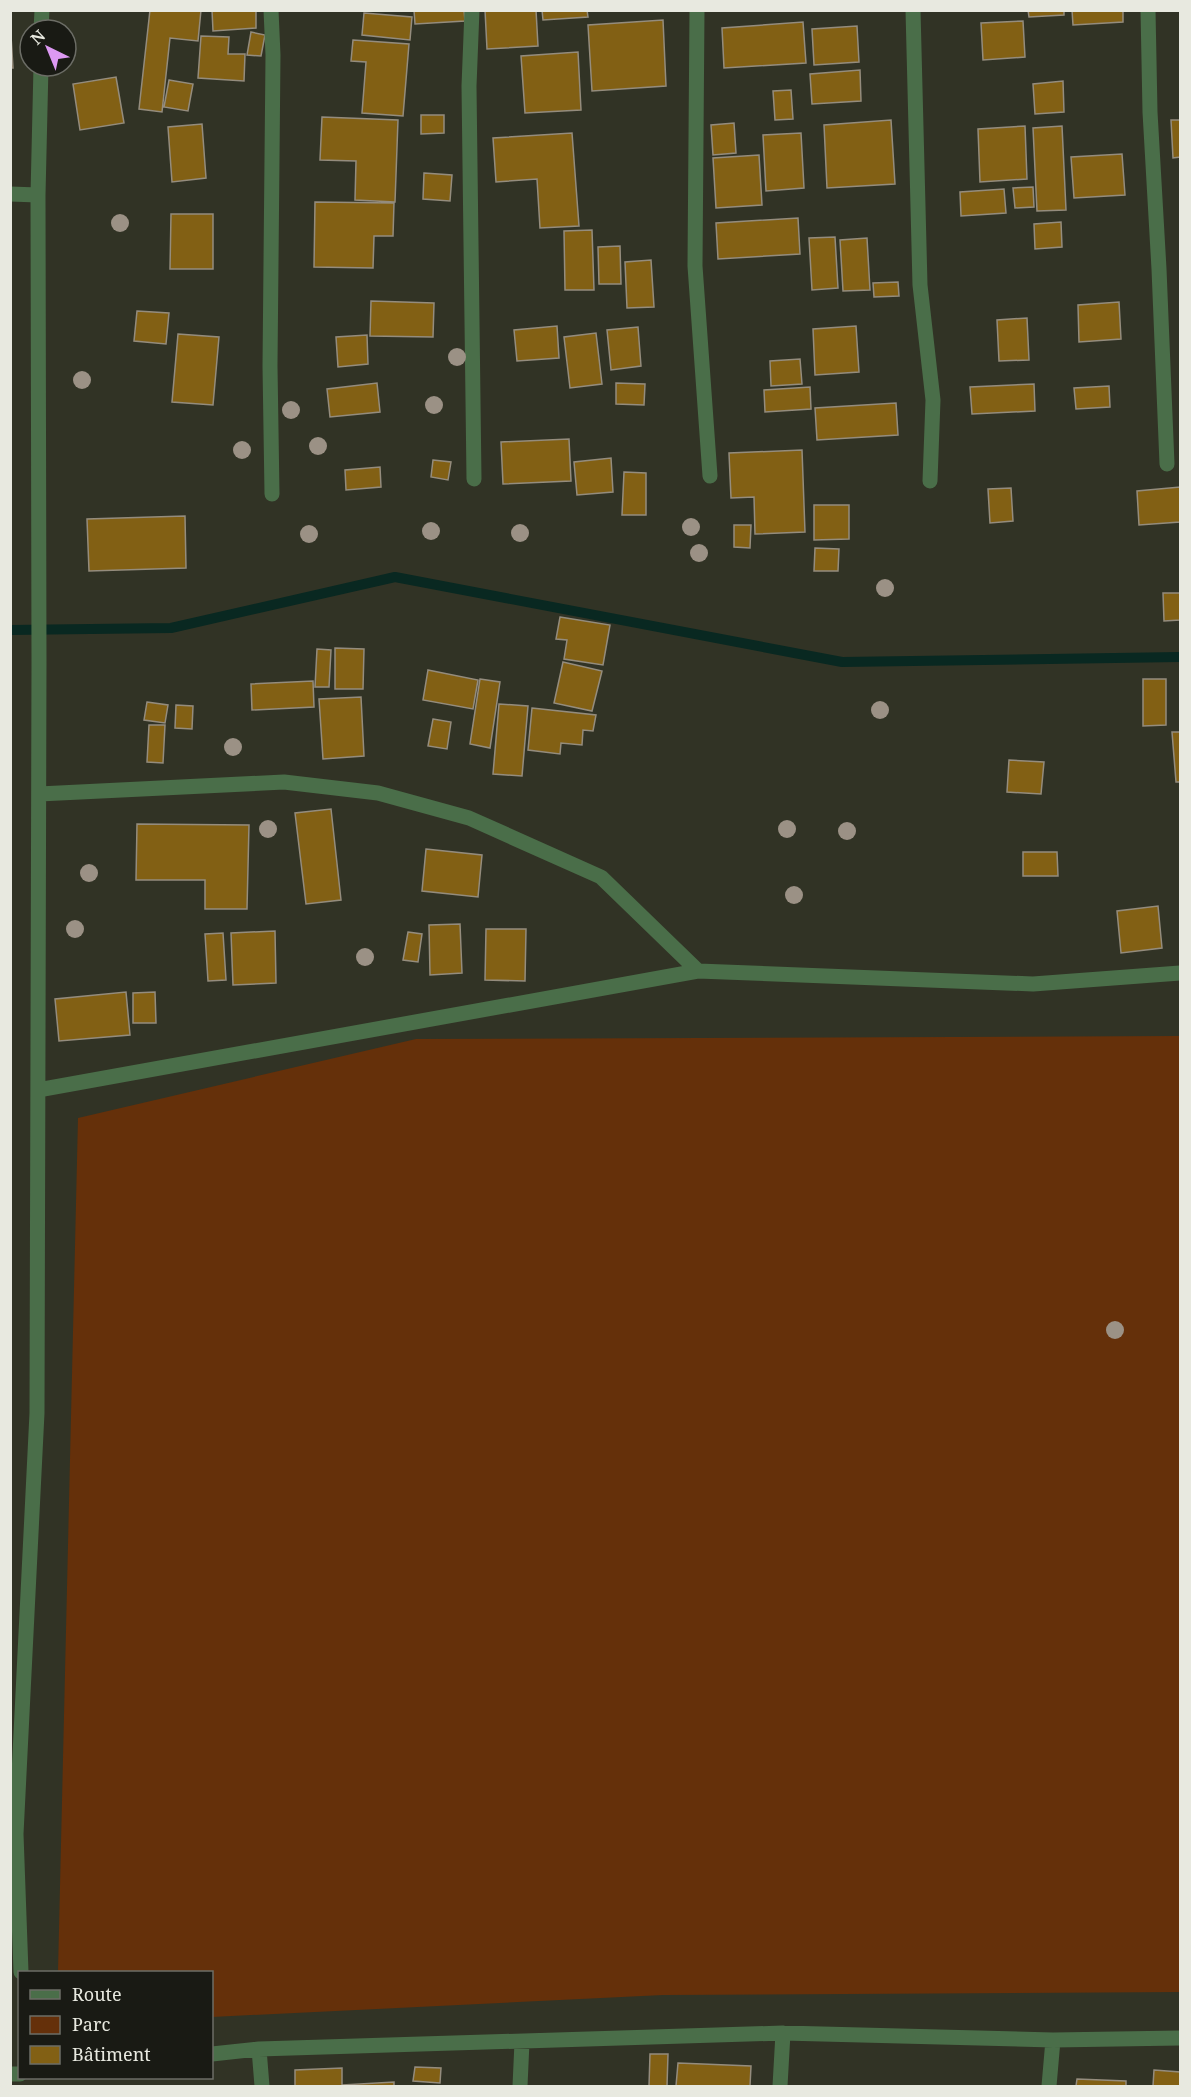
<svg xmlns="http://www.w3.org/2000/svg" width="1191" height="2097" viewBox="0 0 1191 2097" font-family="'Noto Serif',serif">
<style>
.green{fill:#65300a}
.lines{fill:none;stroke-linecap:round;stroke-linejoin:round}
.stream{stroke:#092821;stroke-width:10}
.building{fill:#826014;stroke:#948c7d;stroke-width:1.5}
.street{stroke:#4a6e49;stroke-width:15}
.tree{fill:#9b9185}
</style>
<rect width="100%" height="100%" fill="#313325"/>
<path class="green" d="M1180,1036V1992L663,1995L212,2017V1972H58L78,1118L416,1039Z"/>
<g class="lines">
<path class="stream" d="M10,630L171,628L395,577L842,662L1180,657"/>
</g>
<path class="building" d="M150,10H201L198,41L170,38L162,112L139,109Z
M212,10H256V28L213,31Z
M414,10H464L465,21L415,24Z
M485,10H536L538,46L487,49Z
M542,10H587L588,17L543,20Z
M1028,10H1064V15L1029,17Z
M1072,10H1123V22L1073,25Z
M364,13L412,17L410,40L362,35Z
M10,20L13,68H10Z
M663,20L666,86L592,91L588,25Z
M1023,21L1025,57L983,60L981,23Z
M803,22L806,63L724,68L722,28Z
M857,26L859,62L814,65L812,29Z
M251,32L265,35L261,56L247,55Z
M201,36L229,37L228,54H245L244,81L198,78Z
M353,40L409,44L403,116L362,113L366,62L351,61Z
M578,52L581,110L525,113L521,56Z
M860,70L861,101L812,104L810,74Z
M116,77L124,123L80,130L73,84Z
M169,80L193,84L188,111L164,107Z
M1063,81L1064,112L1035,114L1033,84Z
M791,90L793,119L775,120L773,91Z
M421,115H444V133L421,134Z
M322,117L398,120L395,202L355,200L356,161L320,160Z
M891,120L895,184L827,188L824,125Z
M1171,120H1180V157L1173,158Z
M734,123L736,153L713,155L711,125Z
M202,124L206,178L172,182L168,127Z
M1025,126L1027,179L980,182L978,129Z
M1062,126L1066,210L1037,211L1033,128Z
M572,133L579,226L540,228L537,179L496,182L493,138Z
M801,133L804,188L766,191L763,135Z
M1122,154L1125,195L1074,198L1071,157Z
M759,155L762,205L716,208L713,158Z
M424,173L452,175L450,201L423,199Z
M1033,187L1034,207L1015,208L1013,188Z
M1004,189L1006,213L961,216L960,192Z
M315,202L394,203L393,236H374L373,268L314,267Z
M171,214H213V269H170Z
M798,218L800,254L718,259L716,223Z
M1061,222L1062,247L1035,249L1034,224Z
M592,230L594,290H565L564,231Z
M835,237L838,288L812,290L809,238Z
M867,238L870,290L843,291L840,240Z
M620,246L621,284H599L598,247Z
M651,260L654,307L627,308L625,262Z
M898,282L899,296L874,297L873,283Z
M371,301L434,303L433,337L370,336Z
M1119,302L1121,339L1079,342L1078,305Z
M137,311L169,313L166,344L134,341Z
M1027,318L1029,360L999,361L997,320Z
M557,326L559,358L517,361L514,330Z
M856,326L859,372L815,375L813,329Z
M638,327L641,366L611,370L607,330Z
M596,333L602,384L570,388L564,337Z
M178,334L219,337L213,405L172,402Z
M367,335L368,364L338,367L336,337Z
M800,359L802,384L771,386L770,361Z
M377,383L380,412L330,417L327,389Z
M616,383L645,384L644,405L616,404Z
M1034,384L1035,411L972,414L970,387Z
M1109,386L1110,407L1076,409L1074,388Z
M810,387L811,409L765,412L764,390Z
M896,403L898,435L817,440L815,408Z
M569,439L571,481L503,484L501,442Z
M802,450L805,532L755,534L754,497L731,498L729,453Z
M611,458L613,492L577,495L574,462Z
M433,460L451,462L448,480L431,477Z
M380,467L381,487L346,490L345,470Z
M624,472L646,473V515H622Z
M1180,487V522L1139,525L1137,491Z
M1011,488L1013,521L990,523L988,489Z
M814,505H849V539L814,540Z
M185,516L186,568L89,571L87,519Z
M734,525H751L750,548L734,547Z
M815,548L839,549L838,571H814Z
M1163,593H1180V620L1164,621Z
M560,617L610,625L603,665L564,659L567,640L556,639Z
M335,648L364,649L363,689H335Z
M317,649L331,650L329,687H315Z
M563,662L602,671L592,711L554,703Z
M428,670L478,680L473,709L423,700Z
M480,679L500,682L490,748L470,744Z
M1143,679H1166V725L1143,726Z
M313,681L314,707L252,710L251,684Z
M361,697L364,756L323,759L319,699Z
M147,702L168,705L165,723L144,720Z
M499,704L528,706L522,776L493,774Z
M176,705L193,706L192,729L175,728Z
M532,708L596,715L593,731L583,730L582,745L561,743L560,754L528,750Z
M433,719L451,722L447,749L428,746Z
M149,725H165L163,763L147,762Z
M1172,732H1180V782H1176Z
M1009,760L1044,762L1041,794L1007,792Z
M331,809L341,900L306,904L295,813Z
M137,824L249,825L247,909H205V880H136Z
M426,849L482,855L478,897L422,891Z
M1023,852H1057L1058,876H1023Z
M1158,906L1162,948L1121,953L1117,911Z
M460,924L462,973L430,975L429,925Z
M486,929H526L525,981L485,980Z
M275,931L276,983L233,985L231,933Z
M408,932L422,934L418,962L403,960Z
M223,933L226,980L208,981L205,934Z
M126,992L130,1035L59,1041L55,999Z
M155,992L156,1023H133V993Z
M650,2054H668L667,2086H649Z
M678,2063L751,2066L750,2086H676Z
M415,2067L441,2068L440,2083L413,2081Z
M342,2068V2085L394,2082V2086H295V2070Z
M1154,2070L1180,2072V2086H1153Z
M1077,2079L1126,2081V2086H1076Z"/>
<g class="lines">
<path class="street" d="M271,10L273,55L270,366L272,494
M472,10L469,86L474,479
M697,10L695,266L710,476
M913,10L920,285L933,400L930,481
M1148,10L1150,112L1159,269L1167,464
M41,30L42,10
M10,194L38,195
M39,794L284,782L378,793L469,818L601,877L698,971
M38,1090L698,971L1033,984L1180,973
M21,1972L16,1834L37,1413L39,662L38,195L41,66
M259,2049L262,2086
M212,2054L259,2049L783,2033L1053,2040L1180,2038
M10,2074H20
M520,2086L522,2042
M780,2086L783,2033
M1049,2086L1053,2040"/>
</g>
<g class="tree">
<circle cx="120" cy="223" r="9"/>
<circle cx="457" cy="357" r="9"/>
<circle cx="82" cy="380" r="9"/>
<circle cx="434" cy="405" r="9"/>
<circle cx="291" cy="410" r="9"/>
<circle cx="318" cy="446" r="9"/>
<circle cx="242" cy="450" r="9"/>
<circle cx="691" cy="527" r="9"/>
<circle cx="431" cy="531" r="9"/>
<circle cx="520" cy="533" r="9"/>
<circle cx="309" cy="534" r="9"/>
<circle cx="699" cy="553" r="9"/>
<circle cx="885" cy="588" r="9"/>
<circle cx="880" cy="710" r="9"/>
<circle cx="233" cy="747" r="9"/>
<circle cx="268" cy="829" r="9"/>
<circle cx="787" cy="829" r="9"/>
<circle cx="847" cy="831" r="9"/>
<circle cx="89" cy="873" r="9"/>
<circle cx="794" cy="895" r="9"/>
<circle cx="75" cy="929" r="9"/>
<circle cx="365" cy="957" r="9"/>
<circle cx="1115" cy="1330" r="9"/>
</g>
<rect width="1191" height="2097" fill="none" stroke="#e8e9e0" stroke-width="24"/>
<rect x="18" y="1971" width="195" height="108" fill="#191a14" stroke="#6c6d66" stroke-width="1.5"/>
<rect x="30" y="1990" width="30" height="9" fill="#4a6e49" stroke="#6c6d66" stroke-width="1.5"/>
<text x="72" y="2001" font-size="18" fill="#e8e9e0">Route</text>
<rect x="30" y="2016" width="30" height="18" fill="#65300a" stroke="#6c6d66" stroke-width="1.5"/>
<text x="72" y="2031" font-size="18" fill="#e8e9e0">Parc</text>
<rect x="30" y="2046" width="30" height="18" fill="#826014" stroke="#6c6d66" stroke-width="1.5"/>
<text x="72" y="2061" font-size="18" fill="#e8e9e0">Bâtiment</text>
<g transform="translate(48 48) rotate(317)"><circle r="28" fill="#191a14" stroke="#6c6d66" stroke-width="1.5"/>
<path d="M0-4.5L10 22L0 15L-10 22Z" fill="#dd99f3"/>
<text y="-9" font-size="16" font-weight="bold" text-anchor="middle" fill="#e8e9e0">N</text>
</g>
</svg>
